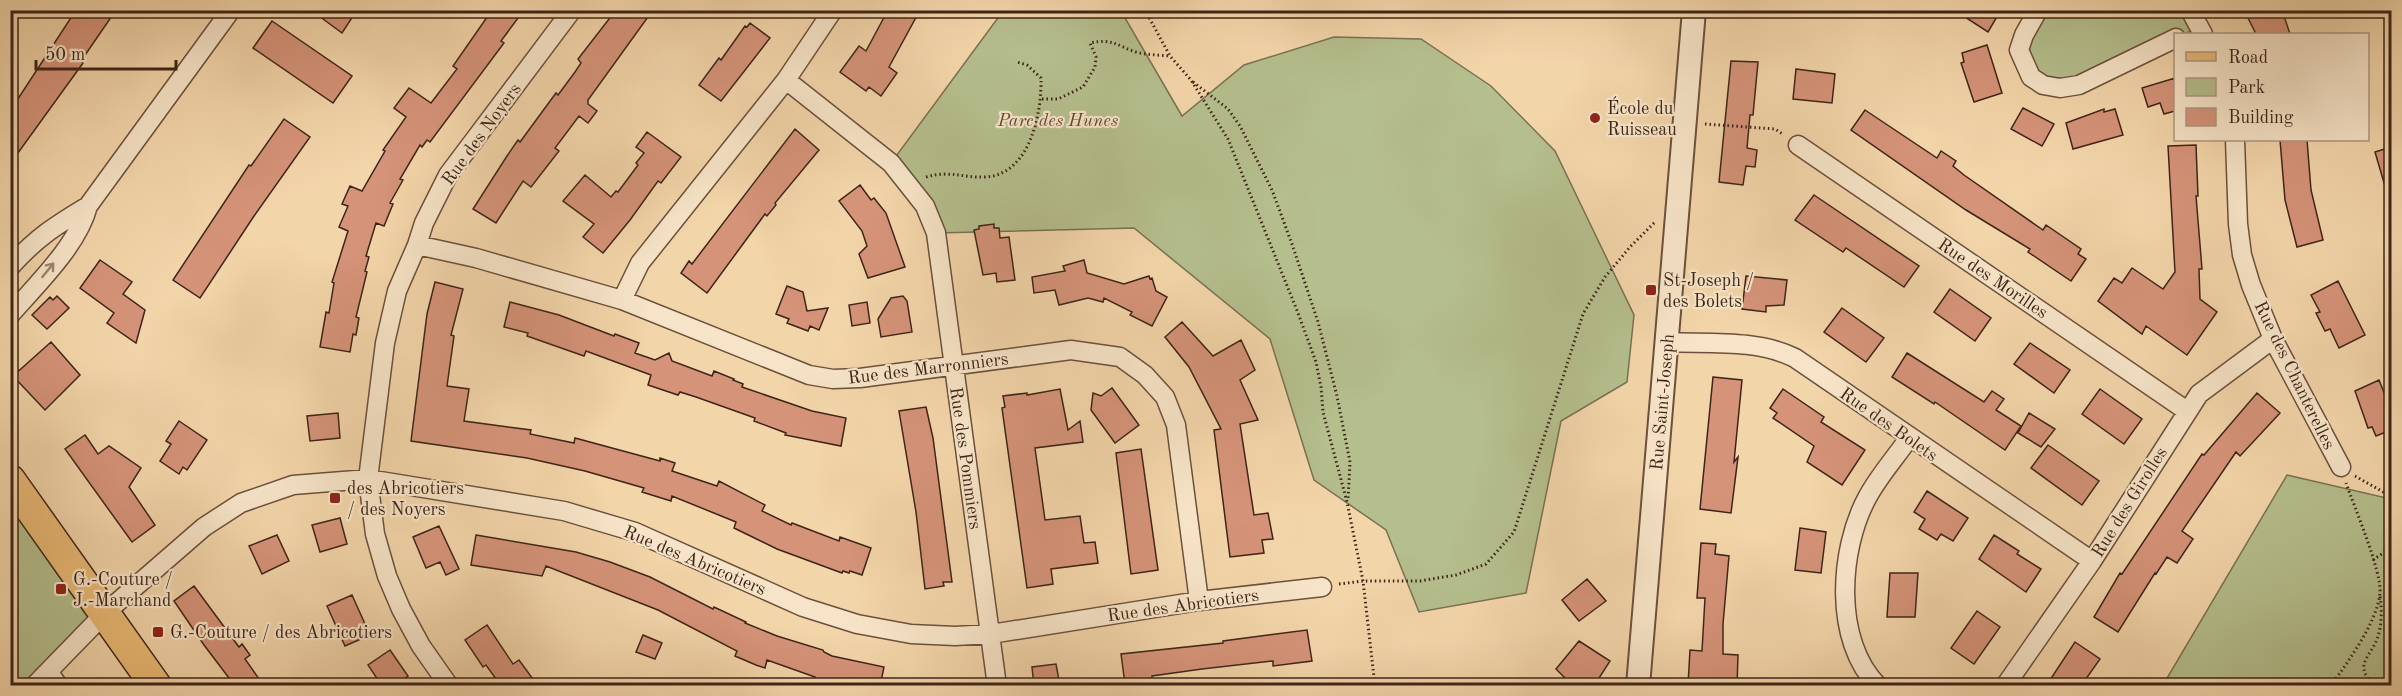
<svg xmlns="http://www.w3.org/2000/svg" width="2402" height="696" viewBox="0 0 2402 696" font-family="'Old Standard TT',serif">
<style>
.green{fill:#b5be8d;stroke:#7a7152;stroke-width:1.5}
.building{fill:#d59379;stroke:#3e2418;stroke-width:1.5}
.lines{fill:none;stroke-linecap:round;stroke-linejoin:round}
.service-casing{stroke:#6b503c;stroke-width:12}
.minor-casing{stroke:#6b503c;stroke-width:21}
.tertiary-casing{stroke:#6b503c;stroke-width:26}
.primary-casing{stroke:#3e2418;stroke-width:33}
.path{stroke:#3e2418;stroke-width:3;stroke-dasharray:1.5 3;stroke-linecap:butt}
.service{stroke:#f7e4c8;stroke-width:9}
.minor{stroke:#f7e4c8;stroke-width:18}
.tertiary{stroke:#f7e4c8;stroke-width:22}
.primary{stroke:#eaba75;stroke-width:30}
.oneway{stroke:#9a8470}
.poi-dot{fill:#8f2418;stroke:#f7e4c8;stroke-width:2}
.labels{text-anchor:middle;stroke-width:4.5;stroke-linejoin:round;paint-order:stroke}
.poi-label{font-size:18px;fill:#3e2418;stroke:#f7e4c8;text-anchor:start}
.park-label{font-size:18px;font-style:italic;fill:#5c4a35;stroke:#f7e4c8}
.street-label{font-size:18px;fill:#3e2418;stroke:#f7e4c8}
</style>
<rect width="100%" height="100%" fill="#f3d5aa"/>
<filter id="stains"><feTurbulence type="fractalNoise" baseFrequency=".00333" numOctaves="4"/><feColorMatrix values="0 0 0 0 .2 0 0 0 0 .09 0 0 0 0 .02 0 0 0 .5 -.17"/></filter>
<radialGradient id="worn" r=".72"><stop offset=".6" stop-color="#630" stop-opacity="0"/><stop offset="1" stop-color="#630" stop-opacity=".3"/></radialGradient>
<path class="green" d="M1003,11H1121L1182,116L1244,65L1334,37L1421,39L1491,86L1555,151L1634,315L1627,382L1561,421L1526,593L1419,612L1386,530L1314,480L1270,339L1134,228L936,233L891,163Z
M2038,11H2190L2199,27L2079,85L2031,77L2024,35Z
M2287,475L2391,499V685H2163Z
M10,480L105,613L34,685H11Z"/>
<path class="building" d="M76,10H116L81,61L83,63L10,164V111Z
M311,10H357L342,33Z
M492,10H524L501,41L504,43L430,142L427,140L422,147L420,145L400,179L403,180L390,203L393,204L384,226L376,223L366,256L369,257L365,271L367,272L356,317L359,318L356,335L353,334L350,352L320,347L326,312L329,313L334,283L332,282L348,231L339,227L348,206L342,204L350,186L362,191L385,151L383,150L406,117L394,108L409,88L431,103L457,69L453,66Z
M616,10H653L588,100V104L597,111L588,123L579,116L555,148L559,151L531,187L523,181L496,223L473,209L507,156L518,140L520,142L556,93L558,95L575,72L581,63L578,59Z
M888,10H920L889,67L897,73L881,96L869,87L866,91L840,72L859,46L866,51Z
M1954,10H2001L1988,32Z
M2244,10H2282L2290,34H2256Z
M272,21L352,76L333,103L253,48Z
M750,23L770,38L721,101L699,85L719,58L721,60L745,26L747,27Z
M1987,45L2002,93L1974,102L1961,63L1964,62L1962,53Z
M1731,61L1758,62L1753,115H1750L1747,148L1757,150L1755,167L1746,166L1743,185L1719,182Z
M1796,69L1835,74L1832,103L1793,99Z
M2175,78V111L2164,114L2160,103L2148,107L2142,88Z
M2023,108L2054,124L2042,146L2011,129Z
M2104,109V112L2115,109L2123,135L2073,149L2066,123Z
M1865,110L1937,158L1941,151L1956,161L1953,166L1964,175L2043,230L2046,225L2081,249L2078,254L2086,259L2071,281L2028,252L2030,249L1966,210L1851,130Z
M284,119L310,137L254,216L200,298L173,280L249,165L251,166Z
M795,129L819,150L775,203L776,205L767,216L765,214L707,293L681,273L689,261L692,264Z
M647,132L681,157L661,183L658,181L630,220L603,253L583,237L594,224L563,201L585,175L611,197L616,191L618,192L638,165L636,163L644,153L636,147Z
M2280,140H2307L2311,190L2323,240L2297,247L2285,200Z
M2196,145L2198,196H2196L2202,269H2199L2200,299L2217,312L2187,355L2146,326L2142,334L2098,301L2114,278L2122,283L2132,268L2163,289L2175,272L2168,146Z
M2391,147V193H2387L2375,152Z
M860,185L871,200L874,198L886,213L905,267L868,278L859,254L867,246L862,231L839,201Z
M1814,195L1919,266L1904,287L1846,248L1843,252L1795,220Z
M994,224V228H999L1000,238L1009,237L1015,280L997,282L996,273L983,275L974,230L979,229V226Z
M100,260L132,282L123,294L145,310L136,343L107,323L114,313L80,288Z
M1084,260L1087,273L1124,284L1149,276L1150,279L1152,278L1156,291L1167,297L1152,326L1130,315L1132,312L1104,298L1103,302L1088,298L1059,305L1055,290L1034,293L1032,277L1065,271L1063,266Z
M1746,276L1787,280L1784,305L1766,306V312L1742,309Z
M2338,281L2365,335L2339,348L2330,329L2325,331L2316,313L2320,312L2311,295Z
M435,282L463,289L451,335L454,336L447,386L469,389L464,421L531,430L530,434L574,443L575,438L660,461V458L675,463L672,471L717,486L719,481L765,505L762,511L791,525L792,523L839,541L840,537L871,548L862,575L850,571L849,573L843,571L842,573L777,549L734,528L736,522L672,496L671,501L642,492L644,488L585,471L527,458L411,441L427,314Z
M787,286L803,292L807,311L828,308L819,330L810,326L808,331L787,323L789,319L776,314Z
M1950,289L1991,318L1975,341L1934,312Z
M57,296L69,308L47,329L32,315L50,297L53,300Z
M903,296L907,301L912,332L881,337L878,319L891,298Z
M510,302L559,315L614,336L615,334L639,343L635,353L655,360L669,353L672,361L712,376L714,371L734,379L733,380L743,384L742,387L812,411L846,418L841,446L785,435L786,433L754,421L755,418L696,397L680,392L678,395L648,385L651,375L586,351L584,356L527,336L528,333L504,327Z
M867,302L870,323L852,326L849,305Z
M1842,308L1884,338L1866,362L1824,332Z
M1182,322L1213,356L1241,340L1255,370L1240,380L1258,420L1240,424L1254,515L1268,513L1273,539L1262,540L1264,553L1230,557L1214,430L1221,429L1189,367L1165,337Z
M51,342L80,375L45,410L13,376Z
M2030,343L2070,370L2054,393L2014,364Z
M1907,353L1984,402L1992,391L2004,399L1996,410L2021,426L2005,450L1935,402L1934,404L1892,377Z
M1713,377L1742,380L1734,462L1738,457L1731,513L1700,509Z
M2379,380L2391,410V430L2376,436L2372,427L2368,428L2355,391Z
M1112,388L1139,425L1115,443L1091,410L1093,393L1101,396Z
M1060,389L1068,430L1080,421L1083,442L1035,448L1045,520L1080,516L1084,543L1095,542L1098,563L1051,569L1053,584L1027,588L1002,408L1005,407L1003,396L1027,393V395Z
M1783,389L1824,417L1821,422L1865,450L1842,485L1807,462L1814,446L1773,418L1777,413L1770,408Z
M2100,389L2142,419L2124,444L2082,414Z
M2257,393L2280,413L2240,456L2236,452L2182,531L2193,539L2177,563L2167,557L2156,574L2155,573L2118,632L2094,617L2120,573L2122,574L2202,454L2204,455Z
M926,407L933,438L952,582H943L944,586L925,589L916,512L899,411Z
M338,413L340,438L310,441L307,416Z
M2029,413L2055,429L2041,447L2018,433Z
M179,421L207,440L187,470L183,467L179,474L160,461L171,444L166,441Z
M85,435L98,454L109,446L141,468L129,487L155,525L132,542L65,449Z
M2048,445L2099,481L2082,505L2031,468Z
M1141,449L1158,570L1131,574L1116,453Z
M1927,491L1968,518L1953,541L1941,534L1937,540L1919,529L1925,519L1914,512Z
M340,518L347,544L320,552L312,525Z
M439,526L459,569L446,575L440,562L426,568L413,537Z
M1800,528L1826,532L1821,573L1795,570Z
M277,535L289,561L262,574L249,546Z
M476,535L576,552L610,562L650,577L713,609L714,607L746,622L745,623L777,636L823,650L824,652L832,656L884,667L880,686H813L815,677L767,660L765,668L756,665L735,656L737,651L658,610L546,566L542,576L471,565Z
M1994,535L2019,551L2017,554L2041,569L2026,592L1979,559Z
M1701,543L1716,544L1715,554L1729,556L1723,624V654L1738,655L1737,686L1688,685L1690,650L1702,651L1705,598H1697Z
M1890,573H1918L1915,617H1887Z
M1587,579L1606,601L1579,621L1562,600Z
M194,586L239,647L242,644L250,655L245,659L264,686H235L204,645L174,601Z
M352,595L370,635L345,646L327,606Z
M1977,611L2000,627L1974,664L1951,648Z
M487,625L513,664L519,660L538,686H501L486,665L483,667L465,640Z
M1307,630L1312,661L1273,666V661L1202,669L1152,676V680L1125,684L1121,654L1223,643V641Z
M643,635L662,643L655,659L636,652Z
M1579,641L1610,661L1594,686H1573L1556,669Z
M2075,642L2100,659L2081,686H2046Z
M390,650L408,676L394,686H382L368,665Z
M1056,664L1060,686H1034L1032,667Z"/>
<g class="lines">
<defs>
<path id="service" d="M52,669L64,686"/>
<path id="minor" d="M2038,10L2024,35L2019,50L2031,77L2043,85L2060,88L2079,85L2176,38
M2190,10L2203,34
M786,80L891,163L925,206L936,233L997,686
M2235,140L2238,224L2242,255L2251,285L2273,339L2341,467
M1798,145L2187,411
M417,245L476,258L622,300L809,375L833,379L860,378L1071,350L1120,357L1145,375L1165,397L1176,425L1199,601
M10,267C37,237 55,226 88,206
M622,300L640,263L786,80L833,10
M10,315C37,284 78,245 88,206L231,10
M1667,342C1709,344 1757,339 1795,358L2092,561
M34,686L105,613L204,527L241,503L293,485L368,479L564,511L635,532L803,607L857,624L911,634L955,636L991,634L1199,601L1322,587
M449,686L421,646L401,609L387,576L375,534L368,479L385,343L397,291L417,245L424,223L448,175L572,10
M1878,686C1833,641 1839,550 1867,498C1878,477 1895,458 1909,438
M2005,686L2092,561L2199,394L2273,339"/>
<path id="tertiary" d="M1638,686L1694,10"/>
<path id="primary" d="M10,480L156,686"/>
</defs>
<use href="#service" class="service-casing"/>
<use href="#minor" class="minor-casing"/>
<use href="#tertiary" class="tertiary-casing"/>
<use href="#primary" class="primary-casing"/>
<path class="path" d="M1145,10L1170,56L1191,80L1228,139L1298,313L1316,362L1321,387L1323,412L1347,502L1363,581L1375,686
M1193,82L1228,109L1240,126L1272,190L1292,244L1318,322L1337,396L1350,462L1348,500
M1042,99H1058L1083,87L1095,67L1096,57L1090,43C1113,38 1117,46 1136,52C1147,55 1159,55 1170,56
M1705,124L1775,129L1784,135
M926,177C952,170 962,178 985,177C1030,175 1042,113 1041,78L1027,65L1017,62
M2355,476L2392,497
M2373,560L2392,547
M1339,584L1363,581H1420L1456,575L1486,564L1514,532L1583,314L1605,277L1630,247L1656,221
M2331,686C2348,661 2377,623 2380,593C2382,572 2354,506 2346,483
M2374,686C2353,664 2370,658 2377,639C2382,626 2382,609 2380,596"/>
<use href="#service" class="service"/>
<use href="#minor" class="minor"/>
<use href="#tertiary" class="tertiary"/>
<use href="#primary" class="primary"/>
</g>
<defs><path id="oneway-shaft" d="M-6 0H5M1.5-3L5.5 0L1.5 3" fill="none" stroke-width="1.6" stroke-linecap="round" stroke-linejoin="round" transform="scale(1.5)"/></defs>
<use class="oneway" href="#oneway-shaft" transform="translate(48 270) rotate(-51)"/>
<g class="poi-dot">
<circle cx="1595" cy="118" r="6"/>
<rect x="1645" y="284" width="12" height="12" rx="3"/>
<rect x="329" y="492" width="12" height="12" rx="3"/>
<rect x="55" y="583" width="12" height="12" rx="3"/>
<rect x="152" y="626" width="12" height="12" rx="3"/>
</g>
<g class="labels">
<g class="poi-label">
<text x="1607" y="114">École du<tspan x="1607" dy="21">Ruisseau</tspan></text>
<text x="1663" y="286">St-Joseph /<tspan x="1663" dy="21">des Bolets</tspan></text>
<text x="347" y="494">des Abricotiers<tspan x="347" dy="21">/ des Noyers</tspan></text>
<text x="73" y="585">G.-Couture /<tspan x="73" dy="21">J.-Marchand</tspan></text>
<text x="170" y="638">G.-Couture / des Abricotiers</text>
</g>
<g class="park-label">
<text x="1058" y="126">Parc des Hunes</text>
</g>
<g class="street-label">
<text transform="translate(481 134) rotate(-54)" y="6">Rue des Noyers</text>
<text transform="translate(1993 278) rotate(34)" y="6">Rue des Morilles</text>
<text transform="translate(928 368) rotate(-7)" y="6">Rue des Marronniers</text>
<text transform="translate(2295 375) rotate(64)" y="6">Rue des Chanterelles</text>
<text transform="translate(1662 402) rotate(-85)" y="6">Rue Saint-Joseph</text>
<text transform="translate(1889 424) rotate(35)" y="6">Rue des Bolets</text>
<text transform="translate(966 458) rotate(82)" y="6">Rue des Pommiers</text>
<text transform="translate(2129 502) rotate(-58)" y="6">Rue des Girolles</text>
<text transform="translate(695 560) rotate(23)" y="6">Rue des Abricotiers</text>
<text transform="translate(1183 605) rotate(-8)" y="6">Rue des Abricotiers</text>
</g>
</g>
<rect width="2402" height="696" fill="none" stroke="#f3d5aa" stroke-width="36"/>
<rect x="12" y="12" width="2378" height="672" fill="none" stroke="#3e2418" stroke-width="3"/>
<rect x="18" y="18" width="2366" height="660" fill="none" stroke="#3e2418" stroke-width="1.5"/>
<rect x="2174" y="33" width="195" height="108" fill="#f7e4c8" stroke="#ad9782" stroke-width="1.5"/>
<rect x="2186" y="52" width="30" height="9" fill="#eaba75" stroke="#ad9782" stroke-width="1.5"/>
<text x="2228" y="63" font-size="18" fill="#3e2418">Road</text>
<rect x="2186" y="78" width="30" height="18" fill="#b5be8d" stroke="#ad9782" stroke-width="1.5"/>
<text x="2228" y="93" font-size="18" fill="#3e2418">Park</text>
<rect x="2186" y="108" width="30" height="18" fill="#d59379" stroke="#ad9782" stroke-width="1.5"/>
<text x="2228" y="123" font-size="18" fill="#3e2418">Building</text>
<path d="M36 60v9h140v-9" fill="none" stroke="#3e2418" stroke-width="3"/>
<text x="45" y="60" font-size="18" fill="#3e2418" stroke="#f7e4c8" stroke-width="4.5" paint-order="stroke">50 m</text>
<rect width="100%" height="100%" filter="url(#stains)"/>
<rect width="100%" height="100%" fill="url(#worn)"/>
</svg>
